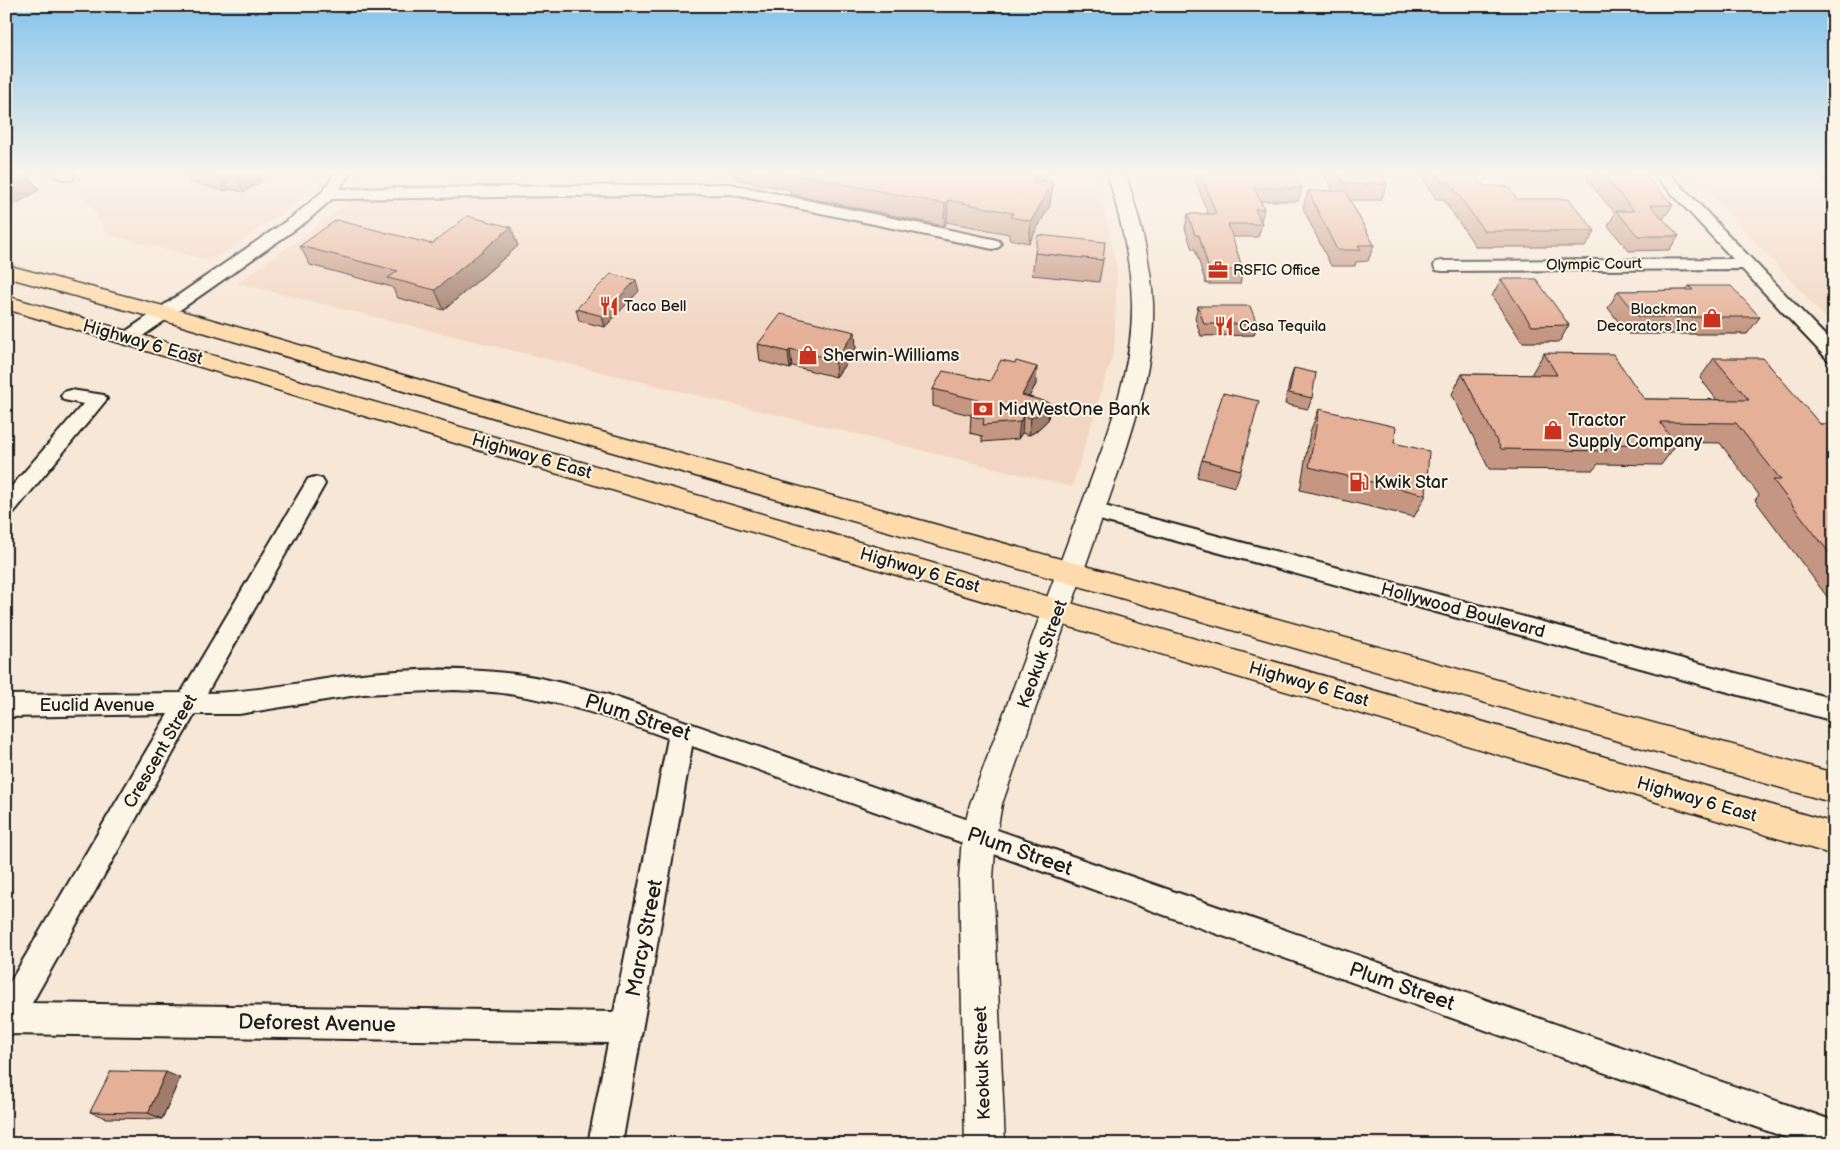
<svg xmlns="http://www.w3.org/2000/svg" width="1840" height="1150" viewBox="0 0 1840 1150" font-family="'Balsamiq Sans',sans-serif">
<style>
.built{fill:#f2d6c3}
.lines{fill:none;stroke-linecap:round;stroke-linejoin:round}
.minor-casing{stroke:#1c1c1c;stroke-width:4}
.tertiary-casing{stroke:#1c1c1c;stroke-width:3}
.primary-casing{stroke:#1c1c1c;stroke-width:3}
.minor{fill:#fcf5e5;fill-rule:evenodd}
.tertiary{fill:#fcf5e5;fill-rule:evenodd}
.primary{fill:#fedbac;fill-rule:evenodd}
.wall{fill:#c59783;stroke:#1c1c1c}
.shaded-wall{fill:#a07b6a;stroke:#1c1c1c}
.building{fill:#e5b098;stroke:#1c1c1c}
.labels{text-anchor:middle;stroke-width:4;stroke-linejoin:round;paint-order:stroke}
.far-street-label{font-size:15px;fill:#1c1c1c;stroke:#fcf5e5}
.far-poi-label{font-size:15px;fill:#1c1c1c;stroke:#fcf5e5;text-anchor:start}
.street-label{font-size:18px;fill:#1c1c1c;stroke:#fcf5e5}
.poi-label{font-size:18px;fill:#1c1c1c;stroke:#fcf5e5;text-anchor:start}
.near-street-label{font-size:21px;fill:#1c1c1c;stroke:#fcf5e5}
</style>
<rect width="100%" height="100%" fill="#f7e7d6"/>
<filter id="ink" filterUnits="userSpaceOnUse"><feTurbulence type="fractalNoise" baseFrequency=".02" numOctaves="2"/><feDisplacementMap in="SourceGraphic" scale="10" xChannelSelector="R" yChannelSelector="G"/><feConvolveMatrix kernelMatrix="1 2 1 2 8 2 1 2 1" color-interpolation-filters="sRGB"/></filter>
<g filter="url(#ink)">
<path class="built" d="M71,171H268L316,180L290,208L226,252L208,260L108,235L92,207L72,186L60,183Z
M366,171H1094L1117,268L1114,351L1072,487L237,283L305,235L348,201Z
M1689,171H1834V327Z"/>
<g class="lines">
<defs>
<path id="minor" d="M50,171H70L75,176L73,179C65,181 55,178 50,171Z
M337,171H352L339,189L730,184L993,239L999,241L1001,244L999,247L993,249L730,194L332,199L307,221L134,342L128,344L122,342L119,338L122,334L295,215L323,191Z
M1651,171H1667L1834,345V362L1828,360L1742,269L1442,271L1436,270L1434,266L1436,262L1442,261L1733,259Z
M71,390L104,395L107,399L14,512L6,515V493L83,404L64,400L61,396L64,392Z
M315,477L322,479L325,484L207,693C260,692 310,680 362,674C407,669 461,668 506,673C540,676 573,686 606,694L1834,1121V1144H1804L692,746L622,1144H588L608,1043L6,1034V989L168,714L6,717V695L181,693L308,479ZM455,690C473,691 491,691 509,694C564,702 616,719 668,738L614,1012L32,1003L195,714H239L363,694Z
M1093,503L1834,699V721L1085,516L1082,511L1085,506Z"/>
<path id="tertiary" d="M1107,171H1125C1138,214 1151,258 1153,303C1155,353 1141,403 1126,450L1002,804L996,837L993,878L1005,1144H965L959,878L962,837L970,804L1102,450C1118,403 1133,354 1132,303C1131,258 1119,215 1107,171Z"/>
<path id="primary" d="M6,265L171,308L569,423L1834,773V803L553,435L155,318L6,277Z
M6,296L1834,823V855L6,309Z"/>
</defs>
<use href="#minor" class="minor-casing"/>
<use href="#tertiary" class="tertiary-casing"/>
<use href="#primary" class="primary-casing"/>
<use href="#minor" class="minor"/>
<use href="#tertiary" class="tertiary"/>
<use href="#primary" class="primary"/>
</g>
<path class="wall" d="M184,171H259L263,180L244,192L229,189L225,191L190,182Z
M734,171H1049L1043,182L1050,205L1029,243L1009,239V234L947,222L944,226L790,194V190L735,179Z
M1192,171H1294L1302,188L1298,201H1261L1264,209L1261,221L1262,224L1258,237H1232L1243,270L1240,284H1206L1195,249H1192L1185,228L1188,214H1208Z
M1323,171H1379L1387,184L1381,200H1350L1374,245L1368,261L1356,262L1355,266H1331L1303,208L1308,191H1333Z
M1418,171H1473L1484,186L1595,231L1585,247H1476L1443,199H1436Z
M1591,171H1627L1629,174L1673,205L1663,219L1679,236L1669,250L1629,251L1608,226L1615,213L1586,179Z
M1820,171H1834V189L1819,177L1822,173Z
M511,227L518,246L444,310L398,298L392,287L310,265L300,246L432,244Z
M1035,253L1103,260L1099,282L1032,275Z
M1501,279L1569,325L1559,342H1522L1492,296Z
M1689,286L1760,317L1747,334H1628L1608,308L1618,291L1686,290Z
M639,291L605,327L579,321L576,309Z
M1198,306L1257,324L1254,335L1201,336L1195,318Z
M758,344L856,349L836,377L792,366L790,369L760,361Z
M1544,353L1644,399L1717,400L1700,378L1714,358L1820,424H1834V606L1755,500L1759,495L1720,443L1674,442L1676,445L1661,465L1598,464L1593,470L1489,469L1452,394L1462,374L1533,375L1532,373Z
M1294,368L1312,398L1308,409L1285,404L1290,380Z
M990,381L1036,384L1029,397L1050,403L1048,420L1035,432L1029,435L1022,433L1018,439L982,442V436L970,433L971,415L933,406V389Z
M1319,409L1394,443L1426,495L1414,517L1300,490L1310,432Z
M1202,460L1241,470L1235,487L1197,477Z
M180,1078L162,1119L106,1118L90,1112Z"/>
<path class="shaded-wall" d="M9,171H26L39,190L6,210V173Z
M242,171H259L263,180L244,192L235,176Z
M1038,171H1049L1031,201L1033,180Z
M220,173L229,189L225,191L216,175Z
M1053,183L1050,205L1029,243L1031,221Z
M948,200L947,222L944,226L945,204Z
M511,227L518,246L444,310L435,290Z
M636,280L639,291L605,327L602,316Z
M855,332L856,349L836,377L835,360Z
M790,349L792,366L790,369L788,352Z
M1037,367L1036,384L1021,412L1022,395Z
M1050,403L1048,420L1035,432L1029,435L1031,418Z
M1023,416L1022,433L1018,439L1020,422Z
M166,1072L180,1078L162,1119L148,1113Z"/>
<path class="building" d="M203,171H242L235,176L220,173L216,175Z
M790,171H1038L1033,180L1053,183L1031,221L1011,217L1013,213L948,200L945,204L788,173Z
M1200,171H1294L1302,188H1254L1264,209H1255L1262,224H1228L1243,270H1209L1199,235H1195L1188,214H1216Z
M1337,171H1379L1387,184H1344Z
M1435,171H1473L1484,186H1507L1517,199H1569L1595,231H1484L1450,183H1443Z
M1600,171H1627L1629,174H1644L1673,205H1650L1679,236H1638L1616,211H1634Z
M1308,191H1345L1374,245H1358L1361,250H1337Z
M467,216L511,227L435,290L388,278L398,271L300,246L336,220L432,244Z
M1038,235L1105,242L1103,260L1035,253Z
M611,274L636,280L602,316L576,309Z
M1501,279H1536L1569,325L1532,326Z
M1689,286H1731L1760,317H1639L1618,291L1693,290Z
M1198,306H1250L1257,324H1204Z
M781,314L855,332L835,360L790,349L788,352L758,344Z
M1544,353L1613,354L1644,399L1749,400L1714,358H1763L1820,424H1834V559L1773,480H1781L1736,423L1660,422L1676,445L1604,444L1607,451L1501,449L1462,374L1557,375Z
M1001,360L1015,363L1016,361L1037,367L1022,395L1050,403L1037,415L1031,418L1023,416L1020,422L983,425L984,419L971,416L978,400L933,389L943,371L990,381Z
M1294,368L1316,373L1312,398L1289,393Z
M1223,393L1259,401L1241,470L1202,460Z
M1319,409L1396,427L1394,443L1429,451L1426,495L1309,467Z
M111,1071L166,1072L148,1113L90,1112Z"/>
</g>
<linearGradient id="sky" x2="0" y2="1"><stop stop-color="#84c3ec"/><stop offset="0.52" stop-color="#fbf4ed"/><stop offset="1" stop-color="#fbf4ed" stop-opacity="0"/></linearGradient>
<rect width="1840" height="332" fill="url(#sky)"/>
<defs>
<symbol id="office-bare" viewBox="-9 -9 18 18"><path d="M-6-3h4V-5.5h4V-3h4V5H-6ZM-1-4.5V-3h2v-1.5ZM-6 0V1H6V0Z" fill="#c8321e" stroke="#fcf5e5" stroke-width="2.5" paint-order="stroke"/></symbol>
<symbol id="restaurant-bare" viewBox="-9 -9 18 18"><path d="M-5-6h1v4h1v-4h1v4h1v-4h1v5L-1.5 .5V6h-2V.5L-5-1ZM5-6V6H3V1.5H1.5Q1.5-4 5-6Z" fill="#c8321e" stroke="#fcf5e5" stroke-width="2.5" paint-order="stroke"/></symbol>
<symbol id="shop-bare" viewBox="-9 -9 18 18"><path d="M-5-2.5h2.3a2.7 3.5 0 0 1 5.4 0H5L5.5 6h-11ZM-1.5-2.5h3a1.5 2.3 0 0 0-3 0Z" fill="#c8321e" stroke="#fcf5e5" stroke-width="2.5" paint-order="stroke"/></symbol>
<symbol id="bank-bare" viewBox="-9 -9 18 18"><path d="M-6-4H6V4H-6ZM0-2.3a2.3 2.3 0 1 0 0 4.6a2.3 2.3 0 1 0 0-4.6Z" fill="#c8321e" stroke="#fcf5e5" stroke-width="2.5" paint-order="stroke"/></symbol>
<symbol id="fuel-bare" viewBox="-9 -9 18 18"><path d="M-5.5-6h7V0h2V4h1.3V-2.5L3-4.5l.8-.8L6-3V5H2.5V1h-1V6h-7ZM-4.2-4.7v3.2H.2V-4.7Z" fill="#c8321e" stroke="#fcf5e5" stroke-width="2.5" paint-order="stroke"/></symbol>
</defs>
<g fill-rule="evenodd">
<use href="#office-bare" x="1204" y="256" width="28" height="28"/>
<use href="#restaurant-bare" x="595" y="292" width="28" height="28"/>
<use href="#shop-bare" x="1698" y="304" width="28" height="28"/>
<use href="#restaurant-bare" x="1210" y="312" width="28" height="28"/>
<use href="#shop-bare" x="794" y="341" width="28" height="28"/>
<use href="#bank-bare" x="969" y="395" width="28" height="28"/>
<use href="#shop-bare" x="1539" y="416" width="28" height="28"/>
<use href="#fuel-bare" x="1345" y="468" width="28" height="28"/>
</g>
<g class="labels">
<g class="far-street-label">
<text transform="translate(1594 264) rotate(-1)" y="5">Olympic Court</text>
</g>
<g class="far-poi-label">
<text x="1233" y="275">RSFIC Office</text>
<text x="624" y="311">Taco Bell</text>
<text x="1697" y="314" text-anchor="end">Blackman<tspan x="1697" dy="17">Decorators Inc</tspan></text>
<text x="1239" y="331">Casa Tequila</text>
</g>
<g class="street-label">
<text transform="translate(143 342) rotate(16)" y="6">Highway 6 East</text>
<text transform="translate(532 456) rotate(16)" y="6">Highway 6 East</text>
<text transform="translate(920 570) rotate(16)" y="6">Highway 6 East</text>
<text transform="translate(1463 610) rotate(15)" y="6">Hollywood Boulevard</text>
<text transform="translate(1042 654) rotate(-70)" y="6">Keokuk Street</text>
<text transform="translate(1309 684) rotate(16)" y="6">Highway 6 East</text>
<text x="97" y="711">Euclid Avenue</text>
<text transform="translate(160 751) rotate(-60)" y="6">Crescent Street</text>
<text transform="translate(1697 799) rotate(16)" y="6">Highway 6 East</text>
<text transform="translate(982 1063) rotate(-92)" y="6">Keokuk Street</text>
</g>
<g class="poi-label">
<text x="823" y="361">Sherwin-Williams</text>
<text x="998" y="415">MidWestOne Bank</text>
<text x="1568" y="426">Tractor<tspan x="1568" dy="21">Supply Company</tspan></text>
<text x="1374" y="488">Kwik Star</text>
</g>
<g class="near-street-label">
<text transform="translate(638 717) rotate(18)" y="7">Plum Street</text>
<text transform="translate(1020 851) rotate(19)" y="7">Plum Street</text>
<text transform="translate(644 938) rotate(-79)" y="7">Marcy Street</text>
<text transform="translate(1402 986) rotate(19)" y="7">Plum Street</text>
<text transform="translate(317 1023) rotate(1)" y="7">Deforest Avenue</text>
</g>
</g>
<rect width="1840" height="1150" fill="none" stroke="#fcf5e5" stroke-width="25"/>
<rect x="12" y="12" width="1815" height="1125" fill="none" stroke="#1c1c1c" stroke-width="2" filter="url(#ink)"/>
</svg>
